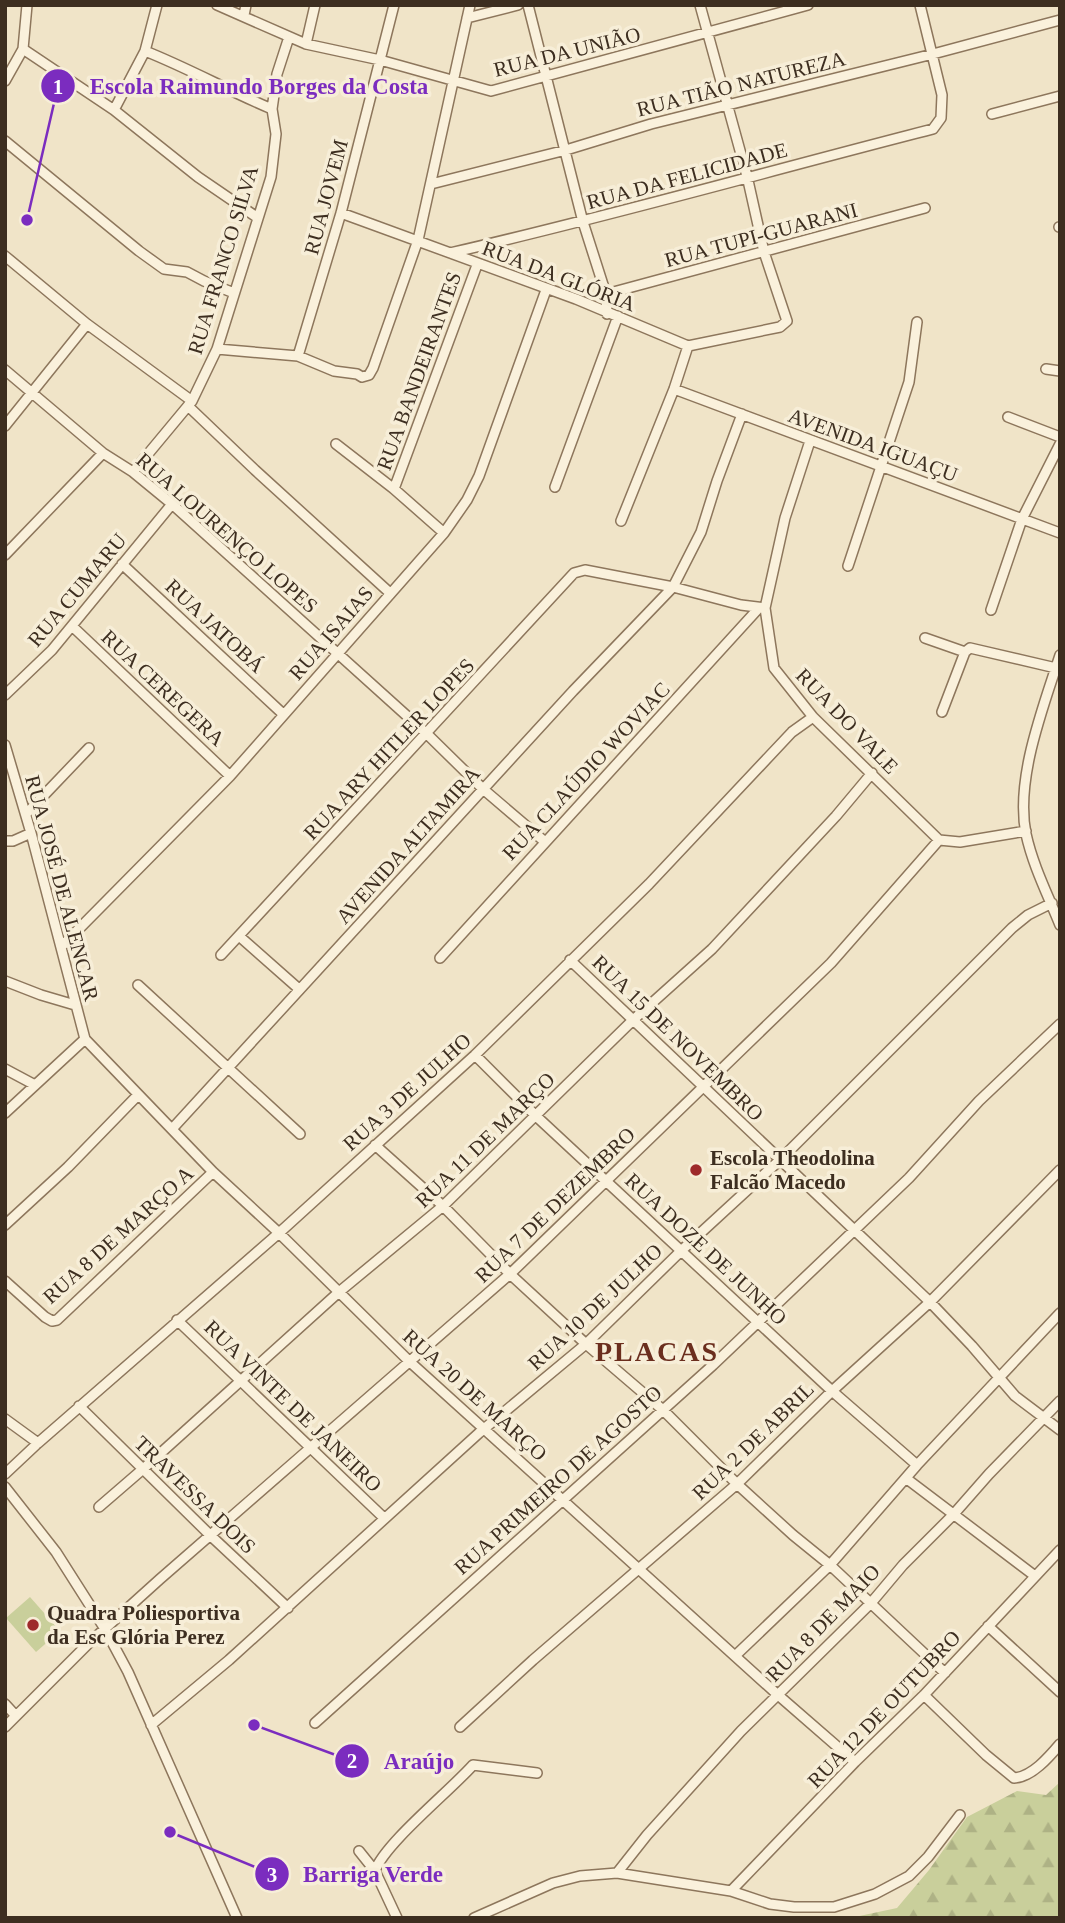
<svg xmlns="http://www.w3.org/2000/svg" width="1065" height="1923" viewBox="0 0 1065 1923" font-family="'Times New Roman',serif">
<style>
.green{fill:#c9cf9b}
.forest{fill:url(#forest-firs)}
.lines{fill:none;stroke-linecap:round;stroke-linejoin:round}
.minor-casing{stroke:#8d765c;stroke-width:12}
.minor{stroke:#faf1dc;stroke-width:9}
.poi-dot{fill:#9e2a2b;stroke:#f7eed8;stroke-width:2.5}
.labels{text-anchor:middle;stroke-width:7;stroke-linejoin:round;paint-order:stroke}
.street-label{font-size:21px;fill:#3d2e20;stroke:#f7eed8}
.poi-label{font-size:21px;font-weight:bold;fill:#3d2e20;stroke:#f7eed8;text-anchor:start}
.district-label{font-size:28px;font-weight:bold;letter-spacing:2px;fill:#6b2e1e;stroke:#f7eed8}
.leader{fill:none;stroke:#7b2cbf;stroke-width:2.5}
.callout-dot{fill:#7b2cbf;stroke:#f7eed8;stroke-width:2.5}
.mark-label{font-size:21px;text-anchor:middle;font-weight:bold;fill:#fff}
.callout-label{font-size:23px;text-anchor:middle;font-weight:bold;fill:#7b2cbf;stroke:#f7eed8;stroke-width:7;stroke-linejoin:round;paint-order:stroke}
</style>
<defs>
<pattern id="forest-firs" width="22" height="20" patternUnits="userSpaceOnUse" patternTransform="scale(1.75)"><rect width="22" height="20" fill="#c9cf9b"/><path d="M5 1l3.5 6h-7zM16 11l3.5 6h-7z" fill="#aeb285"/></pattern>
</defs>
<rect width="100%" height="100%" fill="#f0e4c8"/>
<path class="green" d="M30,1597L60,1631L36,1652L6,1618Z"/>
<path class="forest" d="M1060,1782V1918H850L897,1908L929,1870L967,1817L1017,1791L1046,1795Z"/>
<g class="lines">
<defs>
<path id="minor" d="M217,5L306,44L380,60L491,91L808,5
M528,5L583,222L606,294L607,314
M244,15L246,5
M467,18L518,5
M306,44L315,5
M23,49L114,110L198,177L258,218
M145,51C188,68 229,91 272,109
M5,81L23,49L27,5
M114,110L145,51L157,5
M992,114L1060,96
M5,141L139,251L164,269L187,272L204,281L234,293
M431,184L566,150L651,124L933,54L1060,20
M341,213L576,299L688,346
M1059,227H1060
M450,253C612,216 772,170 933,129L941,118L942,95L920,5
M5,256L87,324L192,401
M606,294L925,208
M688,346L780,327L787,321L764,252L747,176L700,5
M217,349L298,356L334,371L357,374L362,377L369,375L373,368L418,240L470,5
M298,356L341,213L394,5
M1046,369L1060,371
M5,370L103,453L133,472L172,504L427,734L483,789L544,841
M674,389L1060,533
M188,406L255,470L390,593
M1008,417L1060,437
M5,426L87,324
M810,441L785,518L765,608L774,668L813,717L939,840
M336,444L394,489L444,533
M133,472L192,401L217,349L271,177L276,134L272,109L277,74L289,37
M555,487L618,316
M394,489L477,265
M621,521L674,389L688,346
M5,555L103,453
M122,564L283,714
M848,566L909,382L917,322
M991,610L1022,519L1060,444
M72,626L230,776
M925,638L965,652
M1060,655C1043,708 1015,779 1026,834C1033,866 1048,895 1060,925
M5,695L52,650L172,504
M942,712L965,652L970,648L1056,668
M5,745L31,833L85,1039L213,1172L279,1233L410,1362L778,1695L855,1762
M26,814L89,748
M939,840L960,842L1026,831
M5,841H13L31,833
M239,936L299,989
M61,947L230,776L444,533L467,500L479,476L546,290
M221,955L574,573L585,570L673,587L741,605L765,608
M440,958L758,609
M570,960L930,1302L972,1346L1015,1396L1060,1430
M5,981L41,995L75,1005
M138,985L300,1134
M475,1055L536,1116L832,1391L917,1465
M5,1069L35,1085
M5,1113L85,1039
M172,1129L573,691L673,587L701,532L717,481L742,414
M375,1145L443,1206L510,1274L586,1344L663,1410L737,1484L793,1535L830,1565L945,1673
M5,1225L68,1167L138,1095
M5,1281L45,1317L52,1321L57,1320L213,1172
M177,1320L384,1518
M79,1406L211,1536L288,1608
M5,1419L38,1443
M5,1474L38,1443L279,1233L475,1055L649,884L792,732L813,717
M907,1479L1035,1576
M5,1487L56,1552L105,1629L128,1672L237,1918
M99,1507L143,1469L339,1292L443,1206L633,1020L712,949L836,816L872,773
M988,1626L1060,1692
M736,1655L830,1565L917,1465L1060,1313
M924,1695L986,1755L1014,1778C1032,1777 1049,1757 1060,1744
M5,1704L16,1716
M315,1723L713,1365L909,1178L979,1101L1060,1024
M151,1725L229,1660L479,1433L586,1344L682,1250L781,1159L1012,928L1028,915L1052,903
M5,1727L89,1643L160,1579L510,1274L831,963L939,840
M460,1727L533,1660L737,1484L832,1391L930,1302L1060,1170
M359,1851L375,1871L397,1918
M375,1871C384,1844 451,1790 473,1765L537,1773
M617,1873L647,1835L741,1731L871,1603L903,1565L953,1515L989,1474L1060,1401
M731,1891L855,1762L924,1695L1060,1550
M474,1918L553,1883L580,1876L617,1873L731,1891L770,1904L794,1907H834L875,1894L909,1876L928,1857L960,1815"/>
</defs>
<use href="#minor" class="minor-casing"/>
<use href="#minor" class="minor"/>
</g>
<g class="poi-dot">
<circle cx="696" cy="1170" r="7"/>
<circle cx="33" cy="1625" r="7"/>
</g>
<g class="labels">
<g class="street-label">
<text transform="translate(567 52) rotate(-14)" y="7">RUA DA UNIÃO</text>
<text transform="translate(741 84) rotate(-14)" y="7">RUA TIÃO NATUREZA</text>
<text transform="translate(687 176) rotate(-15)" y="7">RUA DA FELICIDADE</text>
<text transform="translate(326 197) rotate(-75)" y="7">RUA JOVEM</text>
<text transform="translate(761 235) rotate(-15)" y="7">RUA TUPI-GUARANI</text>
<text transform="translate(223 260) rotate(-73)" y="7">RUA FRANCO SILVA</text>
<text transform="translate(559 276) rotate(21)" y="7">RUA DA GLÓRIA</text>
<text transform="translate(419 371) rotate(-70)" y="7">RUA BANDEIRANTES</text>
<text transform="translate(873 445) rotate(20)" y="7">AVENIDA IGUAÇU</text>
<text transform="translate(227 533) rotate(41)" y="7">RUA LOURENÇO LOPES</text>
<text transform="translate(77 590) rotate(-50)" y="7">RUA CUMARU</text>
<text transform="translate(215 626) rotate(43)" y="7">RUA JATOBÁ</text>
<text transform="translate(331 633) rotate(-49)" y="7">RUA ISAIAS</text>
<text transform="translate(163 688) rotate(43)" y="7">RUA CEREGERA</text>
<text transform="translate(847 721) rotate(46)" y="7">RUA DO VALE</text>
<text transform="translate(389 749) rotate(-47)" y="7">RUA ARY HITLER LOPES</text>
<text transform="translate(586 771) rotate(-47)" y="7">RUA CLAÚDIO WOVIAC</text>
<text transform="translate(408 845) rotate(-48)" y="7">AVENIDA ALTAMIRA</text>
<text transform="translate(62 888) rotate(75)" y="7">RUA JOSÉ DE ALENCAR</text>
<text transform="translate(678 1038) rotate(44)" y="7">RUA 15 DE NOVEMBRO</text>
<text transform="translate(407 1092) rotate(-42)" y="7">RUA 3 DE JULHO</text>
<text transform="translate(485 1140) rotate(-44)" y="7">RUA 11 DE MARÇO</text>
<text transform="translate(555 1205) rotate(-44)" y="7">RUA 7 DE DEZEMBRO</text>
<text transform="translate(118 1235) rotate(-42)" y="7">RUA 8 DE MARÇO A</text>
<text transform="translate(706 1249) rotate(43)" y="7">RUA DOZE DE JUNHO</text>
<text transform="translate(595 1307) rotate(-43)" y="7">RUA 10 DE JULHO</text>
<text transform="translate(475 1395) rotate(42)" y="7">RUA 20 DE MARÇO</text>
<text transform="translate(293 1406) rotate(44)" y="7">RUA VINTE DE JANEIRO</text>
<text transform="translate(753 1441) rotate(-44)" y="7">RUA 2 DE ABRIL</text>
<text transform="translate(558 1480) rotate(-42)" y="7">RUA PRIMEIRO DE AGOSTO</text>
<text transform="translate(195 1495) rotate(44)" y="7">TRAVESSA DOIS</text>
<text transform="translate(823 1623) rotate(-46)" y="7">RUA 8 DE MAIO</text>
<text transform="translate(884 1709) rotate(-46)" y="7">RUA 12 DE OUTUBRO</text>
</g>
<g class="poi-label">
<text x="710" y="1165">Escola Theodolina<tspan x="710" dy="24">Falcão Macedo</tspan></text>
<text x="47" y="1620">Quadra Poliesportiva<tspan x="47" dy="24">da Esc Glória Perez</tspan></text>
</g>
<g class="district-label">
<text x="657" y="1361">PLACAS</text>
</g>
</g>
<path class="leader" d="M27 220L58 86M254 1725L352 1761M170 1832L272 1874"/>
<g class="callout-dot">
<circle cx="27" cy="220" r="7"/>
<circle cx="254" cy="1725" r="7"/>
<circle cx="170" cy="1832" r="7"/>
<circle cx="58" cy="86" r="18"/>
<circle cx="352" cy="1761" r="18"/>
<circle cx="272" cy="1874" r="18"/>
</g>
<g class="mark-label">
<text x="58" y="94">1</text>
<text x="352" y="1768">2</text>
<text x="272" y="1882">3</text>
</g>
<g class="callout-label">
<text x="259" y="94">Escola Raimundo Borges da Costa</text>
<text x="419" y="1769">Araújo</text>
<text x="373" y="1882">Barriga Verde</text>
</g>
<rect width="1065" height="1923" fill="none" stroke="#3d2e20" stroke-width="14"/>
</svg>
